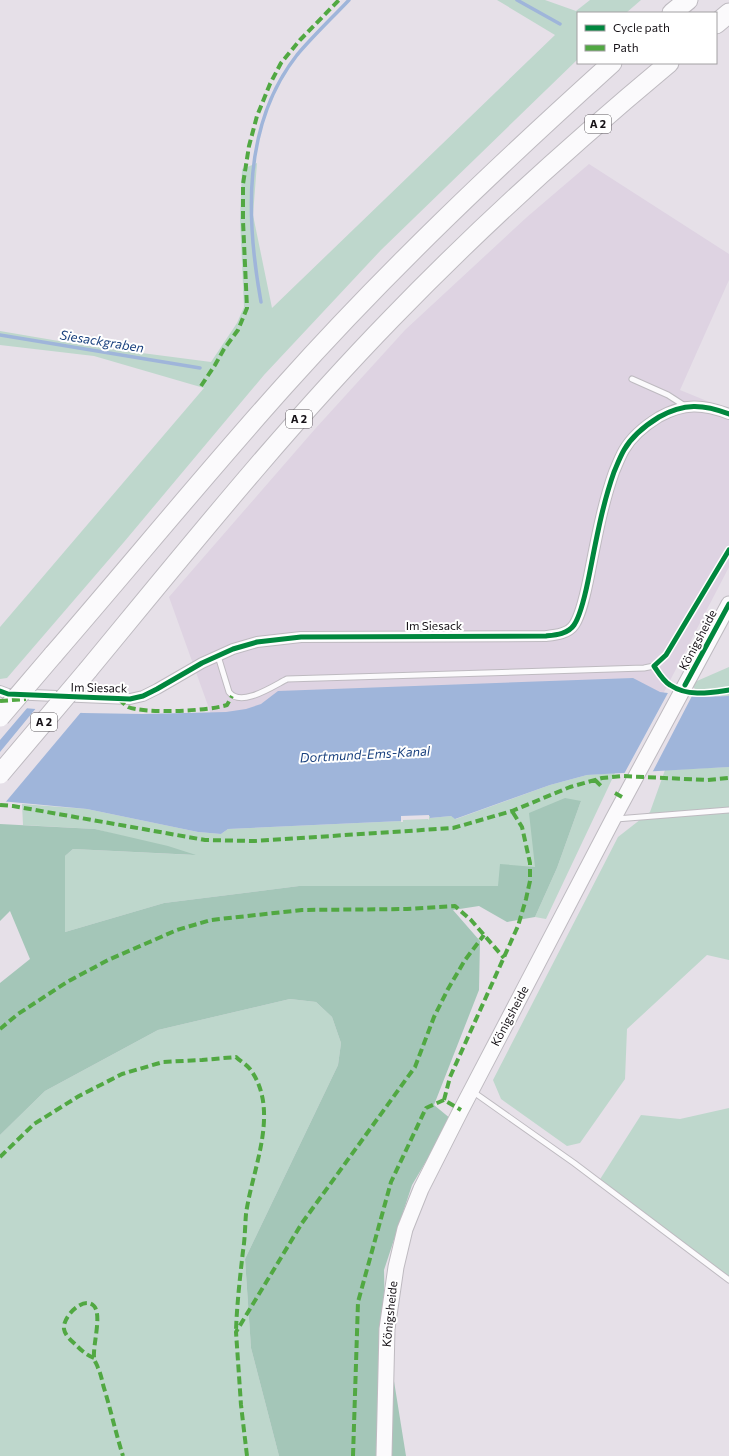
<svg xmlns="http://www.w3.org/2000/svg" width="729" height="1456" viewBox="0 0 729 1456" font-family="Commissioner,sans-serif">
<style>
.built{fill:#ded3e2}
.green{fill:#bed7cc}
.forest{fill:#a4c6b8}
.water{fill:#9fb5da}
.pier{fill:#e6e0e8}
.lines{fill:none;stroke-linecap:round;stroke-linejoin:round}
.stream{stroke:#9fb5da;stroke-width:3.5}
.lane-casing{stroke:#bebac0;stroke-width:7}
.street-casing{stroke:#bebac0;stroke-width:12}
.secondary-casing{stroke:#bebac0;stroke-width:17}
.highway-casing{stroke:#bebac0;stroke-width:21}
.lane{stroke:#fbfafc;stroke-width:5}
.street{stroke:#fbfafc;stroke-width:10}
.secondary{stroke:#fbfafc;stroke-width:15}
.highway{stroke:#fbfafc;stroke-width:19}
.highway-bridge-casing{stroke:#bebac0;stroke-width:21;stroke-linecap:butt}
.highway-bridge{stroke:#fbfafc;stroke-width:19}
.quiet{stroke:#51a842;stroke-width:4;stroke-dasharray:8 4;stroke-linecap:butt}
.cycleway-casing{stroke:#fff;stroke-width:8}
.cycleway{stroke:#00873e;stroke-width:5}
.labels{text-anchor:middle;stroke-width:4;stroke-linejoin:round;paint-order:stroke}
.shield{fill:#fff;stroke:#5c595d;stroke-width:1}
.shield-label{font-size:11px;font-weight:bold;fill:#161217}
.street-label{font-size:12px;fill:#161217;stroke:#fff}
.water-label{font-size:13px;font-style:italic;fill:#1b427f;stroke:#fff}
</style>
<rect width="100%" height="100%" fill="#e6e0e8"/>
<path class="built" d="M589,164L729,254V280L680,390L729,410V567L649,721L225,753L169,597L315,429L405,330L527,217Z"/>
<path class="green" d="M497,0H545L576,11L590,0H641L626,13H578V59L381,250L264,375L124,542L7,678L0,679V627L204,388L94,356L0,345V331L88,346L211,362L237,323L244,307L240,219L242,169L257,163L253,215L272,308L555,35Z
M729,667V696L700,694L690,684Z
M729,767V960L707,955L627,1029L625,1079L580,1143L567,1146L501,1099L493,1080L618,837L650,812L665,770Z
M615,773L546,919L535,917L557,868L581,801L535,867L498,886H299L164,903L65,932V856L73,849L194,855L95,829L23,825L22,804L87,809L198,832L221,834L228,829L401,821V819L430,816V818L451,816L456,819L550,785L587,775Z
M290,999L316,1002L332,1017L341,1043L338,1065L245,1259L251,1348L279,1456H0V1135L45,1091L158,1030Z
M729,1108V1279L597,1184L641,1115L680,1119Z"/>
<path class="forest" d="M565,798L581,801L557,868L535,917L507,922L479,906L453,910L480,941L479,990L434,1105L451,1119L412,1185L384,1270L385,1325L406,1456H279L251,1348L245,1259L338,1065L341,1043L332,1017L316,1002L290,999L158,1030L45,1091L0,1135V983L30,959L10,911L0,921V824L95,829L168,846L196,855L73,849L65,856V932L164,903L299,886H498L500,864L535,867L529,813Z"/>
<path class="water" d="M633,678L660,692L698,697L729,696V767L587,775L550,785L455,819L451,816L430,818V816L402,819L401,821L228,829L221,834L198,832L87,809L0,801V706L83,713L143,714L226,712L246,709L261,704L278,691Z"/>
<path class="pier" d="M669,691L693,694L652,773L624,774Z
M0,704L28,707L0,740Z
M37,707L82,711L4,804L0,803V752Z
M429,815V820L428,819L403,820V822H401V816Z"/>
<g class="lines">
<path class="stream" d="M517,0L560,24
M261,302C246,219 242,125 297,55C313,36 332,18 349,0
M0,335L200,368"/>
<defs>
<path id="lane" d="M632,379L668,395L685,406
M218,656L229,692C241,708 273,686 287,679L644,668L654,666L666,655L729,550
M616,819L729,810
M472,1091L574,1163L729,1280"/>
<path id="street" d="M0,691L8,694L130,699L143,696L157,689L202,663L233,649L257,642L301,637L546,636C555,635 568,634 574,625C582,613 586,590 589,576C596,541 602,506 614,472C617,465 620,457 624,450C632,436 646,425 659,417C684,403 703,404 729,414"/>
<path id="secondary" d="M384,1456L387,1329L396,1267L405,1229L421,1189L461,1110L613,819L729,604"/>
<path id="highway" d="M672,13L688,0
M716,24L729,13
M53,655C131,565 206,473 285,385C387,271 499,165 612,63
M88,670C187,550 284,429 392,318C479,228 573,143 669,63"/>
</defs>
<use href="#lane" class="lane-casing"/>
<use href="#street" class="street-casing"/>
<use href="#secondary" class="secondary-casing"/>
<use href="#highway" class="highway-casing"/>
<use href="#lane" class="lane"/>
<use href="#street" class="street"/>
<use href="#secondary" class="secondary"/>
<use href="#highway" class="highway"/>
<defs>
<path id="highway-bridge" d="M0,717L53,655
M0,774L88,670"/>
</defs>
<use href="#highway-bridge" class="highway-bridge-casing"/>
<use href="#highway-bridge" class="highway-bridge"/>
<path class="quiet" d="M201,386L215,365L224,349L238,330L247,308L243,221V184L249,146L257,116L270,84L281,63L300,40L339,0
M684,665L693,670
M119,699C122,702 125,705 128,707C146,714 209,711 227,705L232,696
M0,701L26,699
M595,780L602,787
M615,793L624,798
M0,805L13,806L205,840L255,841L453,828L512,811L570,787L602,778L622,776L707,780L729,778
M0,1029L18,1014L67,982L108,960L177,930L211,920L302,910L407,909L455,906L471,920L504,958
M444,1100L450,1077L518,926L526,899L530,881V863L522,827L512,811
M0,1157L34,1124L79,1096L122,1074L163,1062L202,1060L236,1057C240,1061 246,1064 250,1069C281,1111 252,1169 246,1214C245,1226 245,1239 243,1251C240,1277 237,1304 236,1330
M94,1358C87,1355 83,1352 77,1346C73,1342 65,1336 64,1329C62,1317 84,1295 94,1306C102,1315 93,1344 94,1357C94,1361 97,1364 98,1368C101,1374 102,1381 104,1388C111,1411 116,1434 123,1456
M247,1456L241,1405L236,1332L302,1223L415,1067L434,1017L448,989L465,960L484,935
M353,1456L358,1302L391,1182L426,1108L444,1100L461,1110"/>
<defs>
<path id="cycleway" d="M729,550L666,655L654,666C658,672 663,681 670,685C688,697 709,693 729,690
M685,685L729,604
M0,691L8,694L130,699L143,696L157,689L202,663L233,649L257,642L301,637L546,636C555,635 568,634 574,625C582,613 586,590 589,576C596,541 602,506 614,472C617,465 620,457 624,450C632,436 646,425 659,417C684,403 703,404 729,414"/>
</defs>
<use href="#cycleway" class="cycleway-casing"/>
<use href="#cycleway" class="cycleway"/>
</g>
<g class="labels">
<g class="shield">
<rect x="585" y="115" width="26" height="18" rx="3"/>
<rect x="286" y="410" width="26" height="18" rx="3"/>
<rect x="31" y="713" width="26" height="18" rx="3"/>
</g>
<g class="shield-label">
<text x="598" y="128">A 2</text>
<text x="299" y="423">A 2</text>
<text x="44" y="726">A 2</text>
</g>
<g class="street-label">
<text x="434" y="630">Im Siesack</text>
<text transform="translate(698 640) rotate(-62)" y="4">Königsheide</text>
<text transform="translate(99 688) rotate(1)" y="4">Im Siesack</text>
<text transform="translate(510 1016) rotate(-62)" y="4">Königsheide</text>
<text transform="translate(390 1314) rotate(-84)" y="4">Königsheide</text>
</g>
<g class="water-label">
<text transform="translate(102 341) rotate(9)" y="5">Siesackgraben</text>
<text transform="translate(365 754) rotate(-3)" y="5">Dortmund-Ems-Kanal</text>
</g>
</g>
<rect x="577" y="12" width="140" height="52" fill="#ffffff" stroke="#a2a0a2"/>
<rect x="585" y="25" width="20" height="6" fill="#00873e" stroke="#a2a0a2"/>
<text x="613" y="32" font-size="12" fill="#161217">Cycle path</text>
<rect x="585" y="45" width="20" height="6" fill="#51a842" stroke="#a2a0a2"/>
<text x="613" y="52" font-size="12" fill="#161217">Path</text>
</svg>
